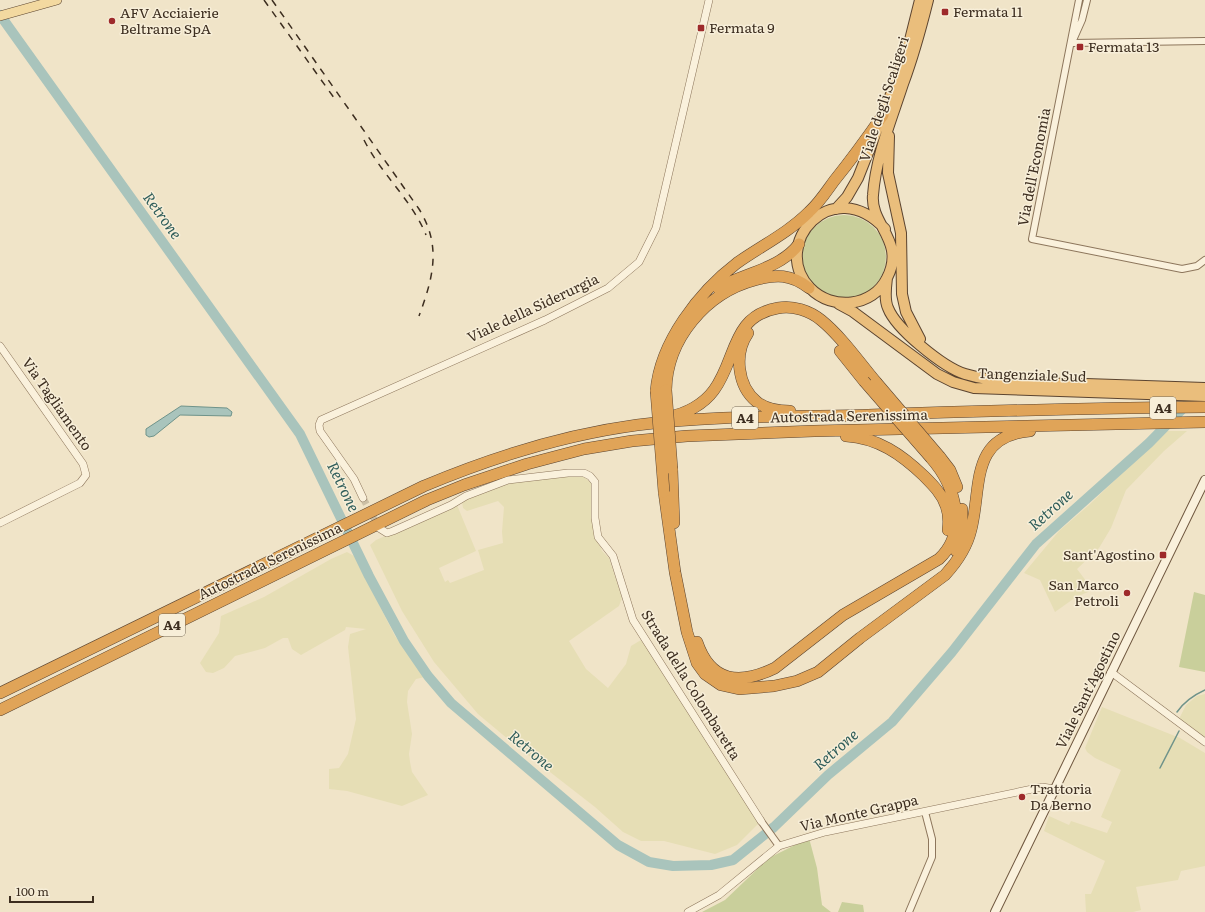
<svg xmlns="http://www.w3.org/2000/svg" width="1205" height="912" viewBox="0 0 1205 912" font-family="Literata,serif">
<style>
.farmland{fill:#e6deb5}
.green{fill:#c9cf9b}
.water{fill:#a9c4bc;stroke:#6f938a}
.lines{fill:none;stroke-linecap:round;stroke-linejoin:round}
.stream{stroke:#6f938a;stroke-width:1.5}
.river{stroke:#a9c4bc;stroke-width:10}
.tertiary-tunnel{stroke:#ccc0a6;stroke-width:7;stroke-dasharray:7 3.5;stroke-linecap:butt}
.minor-casing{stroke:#8d765c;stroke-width:8}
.tertiary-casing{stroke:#8d765c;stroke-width:8}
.secondary-casing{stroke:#6f573f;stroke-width:10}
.primary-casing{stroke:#5b4430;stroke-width:10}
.trunk-casing{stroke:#5b4430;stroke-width:12}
.motorway-casing{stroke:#5b4430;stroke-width:12}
.minor{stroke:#faf1dc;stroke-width:6}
.tertiary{stroke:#faf1dc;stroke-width:7}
.secondary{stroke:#faf1dc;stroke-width:8}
.primary{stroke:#f3d9a0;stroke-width:9}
.trunk{stroke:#eabe7c;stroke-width:10}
.motorway{stroke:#e0a458;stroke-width:11}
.rail{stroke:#3d2e20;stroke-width:1.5;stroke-dasharray:7 7;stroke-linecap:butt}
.motorway-bridge-casing{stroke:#5b4430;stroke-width:12;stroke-linecap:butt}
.motorway-bridge{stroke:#e0a458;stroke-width:11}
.poi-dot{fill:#9e2a2b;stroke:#f7eed8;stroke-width:1.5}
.labels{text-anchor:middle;stroke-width:3;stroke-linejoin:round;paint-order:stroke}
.shield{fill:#f7eed8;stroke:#756857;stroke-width:1}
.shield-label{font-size:13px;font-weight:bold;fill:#3d2e20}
.poi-label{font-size:14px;fill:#3d2e20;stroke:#f7eed8;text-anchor:start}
.street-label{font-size:14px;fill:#3d2e20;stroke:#f7eed8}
.water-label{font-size:15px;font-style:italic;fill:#2f5d5a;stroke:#f7eed8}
</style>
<rect width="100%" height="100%" fill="#f0e4c8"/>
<path class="farmland" d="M1166,431H1187L1164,451L1126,490L1111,528L1099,548L1077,569L1093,590L1076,597L1055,612L1040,580L1024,573L1059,531L1089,505Z
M566,476L584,477L591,483L594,493L593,527L602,551L609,558L622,598L619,606L569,641L586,669L608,688L626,664L631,646L641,640L647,642L761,821L737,845L715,854L664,841H641L623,832L595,807L514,744L478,714L434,662L402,611L370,545L376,540L457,505L476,551L439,568L445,582L448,580L450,583L484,570L478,550L503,543L502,532L504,507L498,501L467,511L463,508L462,502L466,497L511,483Z
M347,552L354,556L395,636L425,677L416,679L408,691L407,702L412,734L409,754L410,762L412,772L428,795L402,806L347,791L329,789V769L339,768L348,754L356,719L348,647L350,634L366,629L346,627L345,630L301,655L292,649L288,638H283L265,648L235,656L224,668L213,673L206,672L200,663L219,633L221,616L264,597L331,559Z
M1205,694V738L1179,719L1186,705L1197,696Z
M1102,707L1180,738L1205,753V866L1181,871L1178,880L1136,887L1141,910L1133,912H1086L1085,894H1091L1105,861L1044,831L1049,816L1069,825L1071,821L1107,833L1112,822L1101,817L1121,770L1095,758L1087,752L1085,748Z"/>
<path class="green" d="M802 257a42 42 0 1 1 84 0a42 42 0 1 1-84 0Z
M1194,592L1205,595V672L1179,667Z
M809,838L817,868L822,905L831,912H702L725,900L769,858Z
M842,902L863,905L864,912H838Z"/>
<path class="water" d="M181,406L227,408L232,412L231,416L180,415L154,436L149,437L146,435V429Z"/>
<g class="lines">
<path class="stream" d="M1177,712C1184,702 1194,695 1205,690
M1160,768L1179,731"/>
<path class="river" d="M0,15L300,434L369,576L404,641L428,676L451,703L618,845L649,862L673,866L711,865L733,860L774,827L828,775L892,722L952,652L1036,544L1149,443L1200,391"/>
<path class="tertiary-tunnel" d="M363,498L379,528"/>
<defs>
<path id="minor" d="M1079,0L1032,239L1182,269L1197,266L1205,260
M1074,38L1082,20L1087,0
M1072,43L1205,41
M761,821L779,846
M909,912L932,857V839L925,812"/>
<path id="tertiary" d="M0,346L83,464L86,475L80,483L0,523
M363,498L354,479L320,431L319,425L321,420L545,320L608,288L639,262L656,228L709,0
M379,528L387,533L393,531L451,505L466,496L508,480L568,473H584L590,476L595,482V518L598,537L613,556L633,620L761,821
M1111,672L1205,742
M688,912L719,895L779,846L825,832L1042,787L1055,789"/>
<path id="secondary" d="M995,912L1205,480"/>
<path id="primary" d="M0,16L57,0"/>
<path id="trunk" d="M889,136L888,173L901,233L902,294L906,312L920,339
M836,209L847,197L858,178L895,84L910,40L920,0
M885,229C832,172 769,245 810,288C832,311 873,307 887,278C906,241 870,225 873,195C876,156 891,121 903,84C913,57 921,28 928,0
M887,278C886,287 884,299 888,308C896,329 943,367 965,374C1002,385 1048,383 1086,384C1126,385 1165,387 1205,388
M839,304L852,311L937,374L953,382L974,388L1205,396"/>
<path id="motorway" d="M718,288C744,273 780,269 799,244
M748,333C734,353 737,386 757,402C766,409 779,411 790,411
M840,351L864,381
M666,390C667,339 706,293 755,280C776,274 791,274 809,288
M656,391C660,342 699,292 737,263C761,246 788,233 809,212C819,203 826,192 834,181C851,160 867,138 883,115
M668,417C686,414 704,404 714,390C737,359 731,316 778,308C793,305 810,311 821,320C842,337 859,362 876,382
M846,436C878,438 901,454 924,476C933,485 942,494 946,506C949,514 949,522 948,530
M940,457L950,470L957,487
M672,469L674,523
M664,492L675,572L687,632L697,663L705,674L721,685L739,689L774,686L797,681L818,672L860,638L945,575C957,562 967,547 971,530C982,488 969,436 1030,431
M956,551L962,534V509
M697,642C711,683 740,685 775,668L843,615L939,559C969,531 955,485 931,458
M0,693L424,486C493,457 563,435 637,425C713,415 791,417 868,415C980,411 1092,408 1205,407
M0,710L427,500L464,485L527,464L584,449L632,441L687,436L814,431L1205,422"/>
</defs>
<use href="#minor" class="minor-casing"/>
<use href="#tertiary" class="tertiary-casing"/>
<use href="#secondary" class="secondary-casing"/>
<use href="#primary" class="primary-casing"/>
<use href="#trunk" class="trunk-casing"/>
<use href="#motorway" class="motorway-casing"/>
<use href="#minor" class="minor"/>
<use href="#tertiary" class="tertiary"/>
<use href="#secondary" class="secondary"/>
<use href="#primary" class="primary"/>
<use href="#trunk" class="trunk"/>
<use href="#motorway" class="motorway"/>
<path class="rail" d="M264,0L337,102
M272,0L419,209C442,246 433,278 419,316
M364,140C381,174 412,200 426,235"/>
<defs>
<path id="motorway-bridge" d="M864,381L931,458
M876,382L940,457
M666,390L672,469
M656,391L664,492"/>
</defs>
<use href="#motorway-bridge" class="motorway-bridge-casing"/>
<use href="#motorway-bridge" class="motorway-bridge"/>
</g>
<g class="poi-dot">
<rect x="941" y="8" width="8" height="8" rx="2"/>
<circle cx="112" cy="21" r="4"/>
<rect x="697" y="24" width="8" height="8" rx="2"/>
<rect x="1076" y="43" width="8" height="8" rx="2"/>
<rect x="1159" y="551" width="8" height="8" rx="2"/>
<circle cx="1127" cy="593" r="4"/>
<circle cx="1022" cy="797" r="4"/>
</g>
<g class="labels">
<g class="shield">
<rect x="1150" y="397" width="26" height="22" rx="3"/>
<rect x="732" y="407" width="26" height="22" rx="3"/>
<rect x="159" y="614" width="26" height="22" rx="3"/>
</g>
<g class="shield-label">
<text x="1163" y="413">A4</text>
<text x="745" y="423">A4</text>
<text x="172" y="630">A4</text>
</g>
<g class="poi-label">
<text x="953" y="17">Fermata 11</text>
<text x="120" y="18">AFV Acciaierie<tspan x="120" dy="16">Beltrame SpA</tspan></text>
<text x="709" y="33">Fermata 9</text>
<text x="1088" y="52">Fermata 13</text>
<text x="1155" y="560" text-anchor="end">Sant'Agostino</text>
<text x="1119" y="590" text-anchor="end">San Marco<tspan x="1119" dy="16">Petroli</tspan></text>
<text x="1030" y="794">Trattoria<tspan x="1030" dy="16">Da Berno</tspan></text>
</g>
<g class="street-label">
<text transform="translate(884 99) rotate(-72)" y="5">Viale degli Scaligeri</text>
<text transform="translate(1034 167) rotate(-79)" y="5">Via dell'Economia</text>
<text transform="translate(533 308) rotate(-25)" y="5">Viale della Siderurgia</text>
<text transform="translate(1032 375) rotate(2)" y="5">Tangenziale Sud</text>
<text transform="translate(57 404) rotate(55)" y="5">Via Tagliamento</text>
<text transform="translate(849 416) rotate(-1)" y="5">Autostrada Serenissima</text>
<text transform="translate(270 561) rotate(-26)" y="5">Autostrada Serenissima</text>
<text transform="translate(691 685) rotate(58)" y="5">Strada della Colombaretta</text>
<text transform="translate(1088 690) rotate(-64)" y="5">Viale Sant'Agostino</text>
<text transform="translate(859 813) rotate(-13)" y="5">Via Monte Grappa</text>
</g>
<g class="water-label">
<text transform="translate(162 216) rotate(54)" y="5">Retrone</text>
<text transform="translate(343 487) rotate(64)" y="5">Retrone</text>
<text transform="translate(1051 510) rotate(-42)" y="5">Retrone</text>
<text transform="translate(836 750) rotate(-41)" y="5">Retrone</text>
<text transform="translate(531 751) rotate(40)" y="5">Retrone</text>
</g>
</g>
<path d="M10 896v6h83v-6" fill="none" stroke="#3d2e20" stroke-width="2"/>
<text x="16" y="896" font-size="12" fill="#3d2e20" stroke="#f7eed8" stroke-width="3" paint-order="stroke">100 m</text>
</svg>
